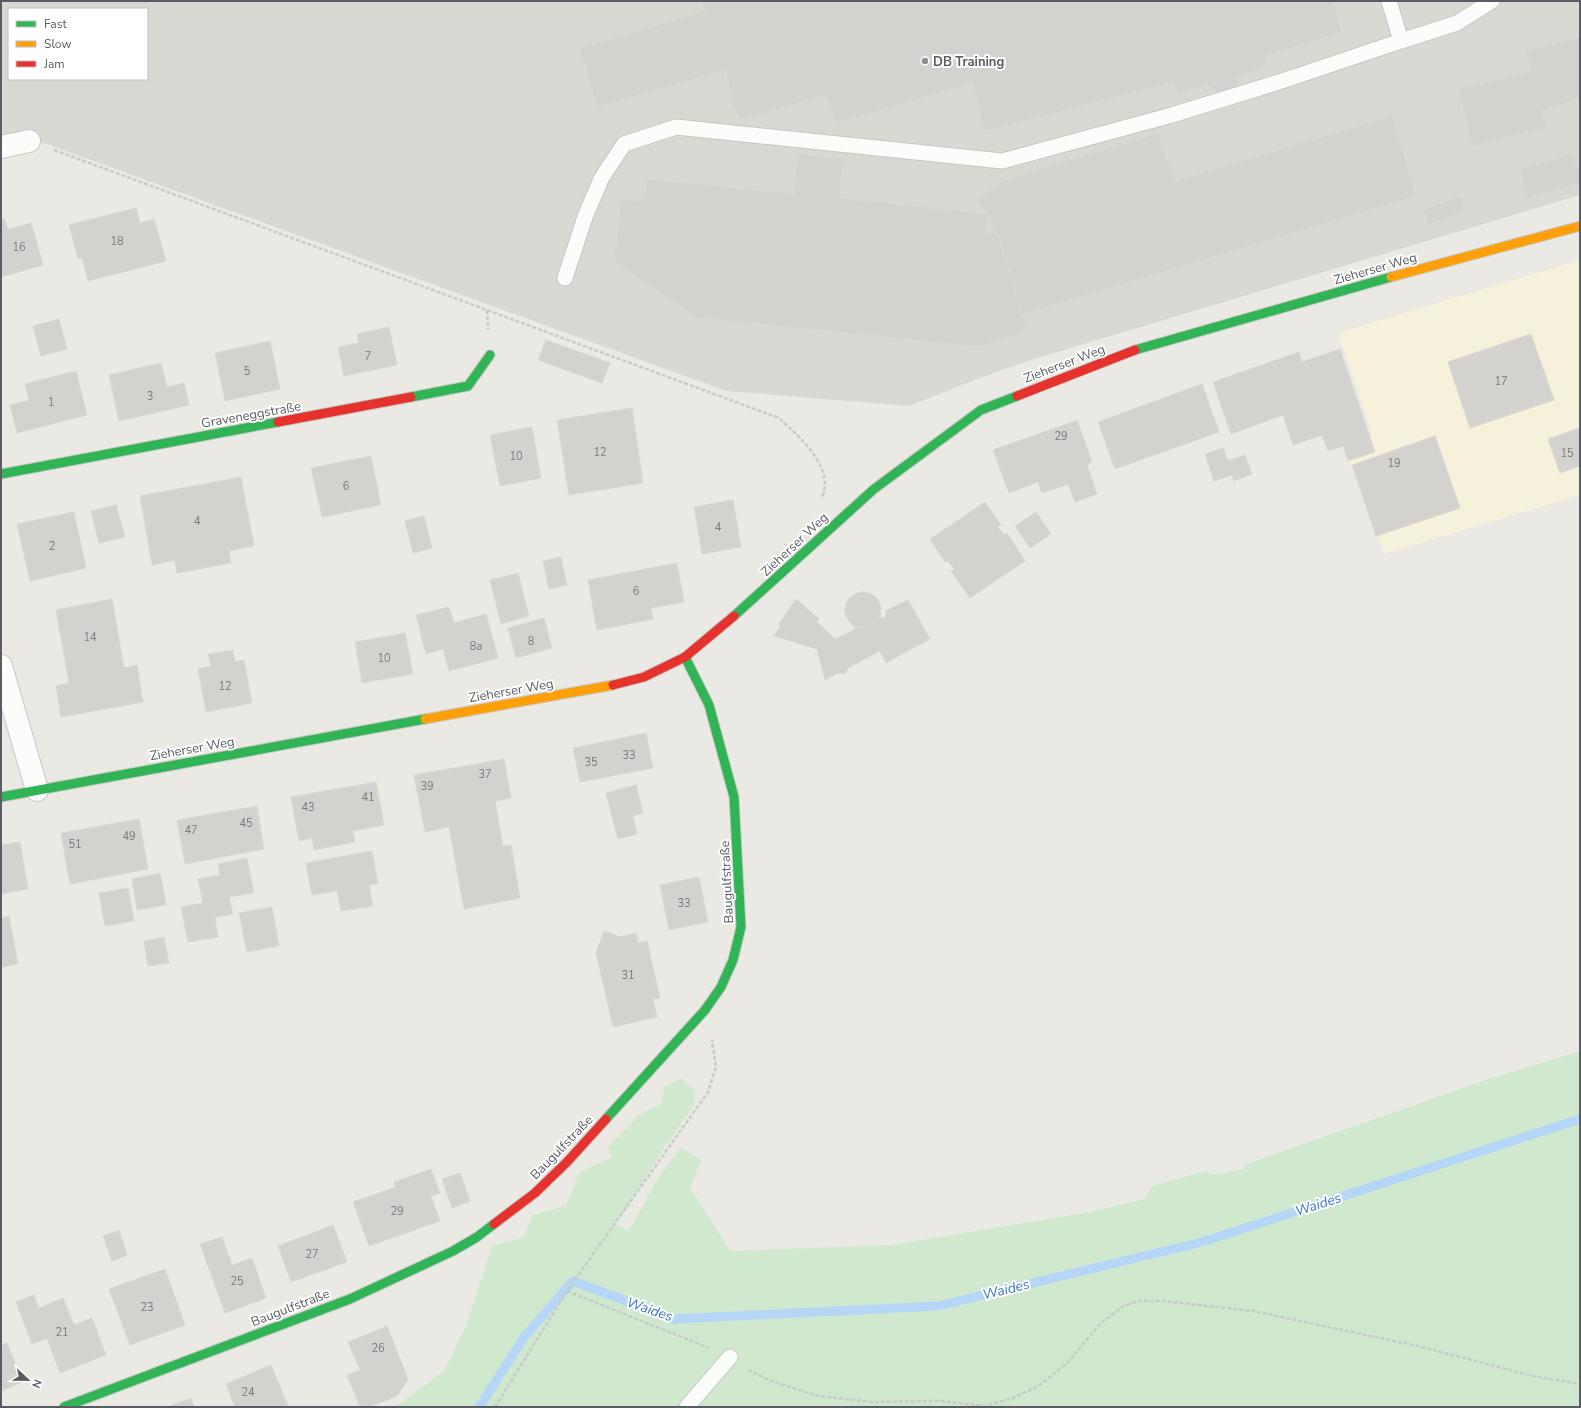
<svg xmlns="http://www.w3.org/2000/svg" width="1581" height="1408" viewBox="0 0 1581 1408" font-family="'Nunito Sans',sans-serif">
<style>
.commercial{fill:#f6f1da}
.industrial{fill:#d9d8d3;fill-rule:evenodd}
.green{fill:#d0e8ce}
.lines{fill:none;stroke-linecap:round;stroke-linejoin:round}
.stream{stroke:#b5d6f7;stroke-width:9}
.building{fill:#d3d2ce;stroke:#dad8d2}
.lane-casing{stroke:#c6c7c5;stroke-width:17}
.street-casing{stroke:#c6c7c5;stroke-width:24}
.fast-casing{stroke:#c7c8c7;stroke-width:11}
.slow-casing{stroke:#c7c8c7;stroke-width:11}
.jam-casing{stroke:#c7c8c7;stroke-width:11}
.path{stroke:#c6ccc9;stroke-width:2.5;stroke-dasharray:4 2;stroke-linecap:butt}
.lane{stroke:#fcfcfb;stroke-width:15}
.street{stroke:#fcfcfb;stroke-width:22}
.fast{stroke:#30b455;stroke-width:9}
.slow{stroke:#ff9f0a;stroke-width:9}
.jam{stroke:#e5322d;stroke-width:9}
.poi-dot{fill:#8c8d8f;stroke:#fff;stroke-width:1.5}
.labels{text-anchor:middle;stroke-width:4;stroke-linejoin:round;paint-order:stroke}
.number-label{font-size:11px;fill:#787a7e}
.poi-label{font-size:13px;font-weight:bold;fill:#595c62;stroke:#fff;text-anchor:start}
.street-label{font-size:13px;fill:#595c62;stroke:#fff}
.water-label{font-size:14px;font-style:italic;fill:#3975ca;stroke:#fff}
</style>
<rect width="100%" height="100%" fill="#eae9e3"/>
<path class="commercial" d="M1580,260V495L1384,554L1356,466L1351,468L1344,448L1352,445L1372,433L1338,333Z"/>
<path class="industrial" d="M1,1H1580V195L1034,359L977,379L909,406L726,391L22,135L1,139ZM9,9H147V79H9Z"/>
<path class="green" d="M1580,1051V1407H395L444,1371L465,1328L492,1246L524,1237L532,1215L566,1206L579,1173L612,1157L608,1147L639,1115L661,1104L665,1086L681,1079L695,1090L694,1105L662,1151L616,1224L629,1231L657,1180L681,1147L701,1160L690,1187L730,1251L891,1245L1085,1213L1145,1199L1152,1186L1206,1171L1213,1175L1247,1168L1244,1165L1486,1080Z"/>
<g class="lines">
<path class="stream" d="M479,1407L525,1336L573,1281L674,1319L938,1306L1202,1242L1580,1119"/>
</g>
<path class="building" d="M702,1H1332L1342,32L1265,56L1267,67L1239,75L1237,88L1217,94L1208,85L1177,93L1174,82L985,131L973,83L836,123L826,95L738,120L725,70L597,107L580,48L705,11Z
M1580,37V99L1541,110L1546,127L1473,146L1458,90L1531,71L1526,51Z
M1392,116L1416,196L1022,314L998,234H994L988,214L977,200L1004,180L1159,133L1174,181Z
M798,154L844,159L839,198L988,214L985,233L998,234L1027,332L979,347L696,317L614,261L621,199L644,201L647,179L793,194Z
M1573,154L1577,167H1580V183L1527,198L1519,169Z
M1460,196L1465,211L1428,225L1423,210Z
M136,208L140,223L154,219L166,261L88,281L82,257L78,259L69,225Z
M4,218L8,229L31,223L43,265L1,277V219Z
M59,319L67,349L41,356L33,326Z
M389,327L397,365L344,376L338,347L359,343L357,334Z
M1531,334L1554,400L1470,428L1448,362Z
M546,340L610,363L602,383L538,360Z
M270,341L280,389L225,401L215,353Z
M1340,349L1375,452L1348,461L1343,446L1328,451L1322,435L1293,445L1283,415L1231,434L1213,382L1299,352L1302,362Z
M161,363L167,387L184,383L189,405L119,421L109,375Z
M76,371L87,415L17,433L10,405L29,400L25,384Z
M1202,384L1219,432L1115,469L1098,422Z
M632,408L643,483L569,495L557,420Z
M1077,420L1092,462L1087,465L1097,494L1075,502L1068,484L1042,493L1038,482L1009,493L993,450Z
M532,427L541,478L500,486L490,435Z
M1580,428V466L1560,473L1548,439Z
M1435,436L1460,508L1376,536L1352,465Z
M1223,448L1228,461L1245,455L1252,474L1234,481L1232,475L1214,481L1205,454Z
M371,456L381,505L322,517L311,468Z
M241,477L254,546L229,551L231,563L177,573L175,560L152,565L140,496Z
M733,500L741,547L702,554L694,507Z
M985,502L1001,525L998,527L1004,535L1007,533L1025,561L970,598L951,571L954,569L948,561L945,562L930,539Z
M116,505L125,537L99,543L91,511Z
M74,512L86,568L30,581L17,524Z
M1036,512L1051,534L1030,548L1015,526Z
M424,516L432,548L413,553L405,521Z
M561,557L567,585L549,589L543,561Z
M677,563L684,602L651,608L653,619L597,630L588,580Z
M518,573L529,616L501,624L490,580Z
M845 610a18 18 0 1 1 36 0a18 18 0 1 1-36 0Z
M112,599L124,668L137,665L143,702L61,717L56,686L69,683L56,610Z
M796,599L819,619L817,622L835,639L852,631L855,627L865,628L874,624L880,617L885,619L887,610L908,600L930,639L886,663L880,651L848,668L846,673L843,674L838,673L825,680L817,649L774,636L781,625L779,624Z
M449,607L454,623L486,614L498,658L449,671L443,649L426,654L416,615Z
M544,618L552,648L516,658L508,628Z
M405,633L413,674L362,683L355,642Z
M233,650L235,662L244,660L252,703L206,712L198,669L211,666L208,654Z
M646,733L653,768L580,782L573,748Z
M504,759L511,798L495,801L503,846L511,845L520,898L464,909L449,827L425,832L414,775Z
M376,782L384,825L353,831L355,842L314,850L312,838L299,841L291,797Z
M636,785L643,813L633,816L637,834L618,839L606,793Z
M257,806L264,849L185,864L177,820Z
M139,819L148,869L70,884L61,833Z
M1,842V845L20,842L28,889L1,894Z
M372,851L378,884L369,885L373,906L341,911L337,891L312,895L306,863Z
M247,858L254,893L229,897L233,914L215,917L218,937L188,942L181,907L203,903L198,879L220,875L218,864Z
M160,873L166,905L137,910L132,879Z
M699,877L708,922L669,930L660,885Z
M128,888L134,921L105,926L99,893Z
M272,907L279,946L247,952L239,913Z
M9,916L18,964L1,967V918Z
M604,931L620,937L636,933L638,943L647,941L660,998L653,999L657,1017L613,1027L596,953Z
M164,937L169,963L148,966L144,941Z
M431,1169L440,1193L431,1196L440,1221L369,1246L353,1202L396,1187L394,1182Z
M460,1173L470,1201L452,1208L442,1179Z
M333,1225L347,1262L291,1282L278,1246Z
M119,1230L127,1255L112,1261L103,1236Z
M222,1237L232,1265L252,1258L266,1298L225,1313L200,1244Z
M165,1269L185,1325L130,1345L109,1289Z
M34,1295L39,1308L63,1298L74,1325L92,1318L106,1355L60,1373L47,1338L32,1344L16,1302Z
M387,1326L408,1379L397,1396L370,1407H360L347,1375L360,1370L348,1342Z
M7,1343L23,1382L1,1391V1345Z
M271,1365L288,1406L235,1407L226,1384Z
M191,1398L194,1407H167Z"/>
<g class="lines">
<defs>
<path id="lane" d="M1401,41L1457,23L1492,1
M565,278L585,217L601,179L624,144L676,127L1002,161L1172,115L1279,82L1401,41L1389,1
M687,1407L730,1357"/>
<path id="street" d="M1,147L29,141
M1,666L37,790"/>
<path id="fast" d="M1135,350L1391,277
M411,397L468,386L490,355
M1,474L278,422
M734,616L874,489L981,410L1017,396
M1,797L425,719
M606,1119L705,1010L721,987L733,960L741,927L734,797L709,705L685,657
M64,1407L350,1299L453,1251L477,1237L494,1224"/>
<path id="slow" d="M1391,277L1580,226
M425,719L613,685"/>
<path id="jam" d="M1017,396L1135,350
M278,422L411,397
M613,685L644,677L685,657L734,616
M494,1224L535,1193L567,1162L606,1119"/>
</defs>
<use href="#lane" class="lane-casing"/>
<use href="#street" class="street-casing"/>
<use href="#fast" class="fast-casing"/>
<use href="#slow" class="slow-casing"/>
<use href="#jam" class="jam-casing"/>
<path class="path" d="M54,150L779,418C799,437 837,468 821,499
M487,310L488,330
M567,1291L709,1348
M748,1370L774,1382L818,1396L872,1402L941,1401L985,1406L1013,1398L1039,1386L1068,1362L1102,1322L1124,1306L1139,1301H1163L1253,1311L1418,1346L1533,1376L1580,1384
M495,1407L567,1291L708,1092L716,1067L712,1040"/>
<use href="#lane" class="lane"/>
<use href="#street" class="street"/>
<use href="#fast" class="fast"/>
<use href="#slow" class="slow"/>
<use href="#jam" class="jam"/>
</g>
<circle class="poi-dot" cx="925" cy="61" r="4"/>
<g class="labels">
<g class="number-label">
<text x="117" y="245">18</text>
<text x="19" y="251">16</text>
<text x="368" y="360">7</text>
<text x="247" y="375">5</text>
<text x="1501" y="385">17</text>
<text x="150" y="400">3</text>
<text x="51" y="406">1</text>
<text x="1061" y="440">29</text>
<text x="600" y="456">12</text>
<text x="1567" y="457">15</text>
<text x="516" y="460">10</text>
<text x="1394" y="467">19</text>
<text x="346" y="490">6</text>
<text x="197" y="525">4</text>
<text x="718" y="531">4</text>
<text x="52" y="550">2</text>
<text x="636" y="595">6</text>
<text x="90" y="641">14</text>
<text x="531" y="645">8</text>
<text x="476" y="650">8a</text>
<text x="384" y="662">10</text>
<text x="225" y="690">12</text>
<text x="629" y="759">33</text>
<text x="591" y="766">35</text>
<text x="485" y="778">37</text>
<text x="427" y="790">39</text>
<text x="368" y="801">41</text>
<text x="308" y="811">43</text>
<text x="246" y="827">45</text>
<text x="191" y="834">47</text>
<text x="129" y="840">49</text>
<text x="75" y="848">51</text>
<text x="684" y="907">33</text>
<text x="628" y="979">31</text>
<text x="397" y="1215">29</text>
<text x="312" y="1258">27</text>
<text x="237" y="1285">25</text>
<text x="147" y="1311">23</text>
<text x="62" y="1336">21</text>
<text x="378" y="1352">26</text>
<text x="248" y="1396">24</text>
</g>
<g class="poi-label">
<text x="933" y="66">DB Training</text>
</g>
<g class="street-label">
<text transform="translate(1375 268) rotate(-16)" y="5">Zieherser Weg</text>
<text transform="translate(1064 363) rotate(-21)" y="5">Zieherser Weg</text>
<text transform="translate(251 414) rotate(-10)" y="5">Graveneggstraße</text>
<text transform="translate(794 544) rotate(-43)" y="5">Zieherser Weg</text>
<text transform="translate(511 690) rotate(-10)" y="5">Zieherser Weg</text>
<text transform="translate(192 748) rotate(-10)" y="5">Zieherser Weg</text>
<text transform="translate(726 882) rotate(-93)" y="5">Baugulfstraße</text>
<text transform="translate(561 1147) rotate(-46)" y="5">Baugulfstraße</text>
<text transform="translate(290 1307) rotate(-21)" y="5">Baugulfstraße</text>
</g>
<g class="water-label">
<text transform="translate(1318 1204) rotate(-18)" y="5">Waides</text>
<text transform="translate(1006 1289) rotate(-14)" y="5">Waides</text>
<text transform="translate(650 1309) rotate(19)" y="5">Waides</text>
</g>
</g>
<rect width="1581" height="1408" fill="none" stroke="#595c62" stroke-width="4"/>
<rect x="8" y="8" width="140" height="72" fill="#ffffff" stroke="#bdbec0"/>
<rect x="16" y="21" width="20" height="6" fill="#30b455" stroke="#bdbec0"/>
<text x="44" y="28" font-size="12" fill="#595c62">Fast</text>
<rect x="16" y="41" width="20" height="6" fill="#ff9f0a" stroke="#bdbec0"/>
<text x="44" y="48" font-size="12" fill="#595c62">Slow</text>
<rect x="16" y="61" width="20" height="6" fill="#e5322d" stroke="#bdbec0"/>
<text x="44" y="68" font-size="12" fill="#595c62">Jam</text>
<g transform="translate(28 1380) rotate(112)" stroke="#ffffff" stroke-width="3" paint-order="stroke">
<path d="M0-3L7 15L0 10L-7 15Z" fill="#595c62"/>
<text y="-6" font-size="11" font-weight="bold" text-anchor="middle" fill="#595c62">N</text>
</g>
</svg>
